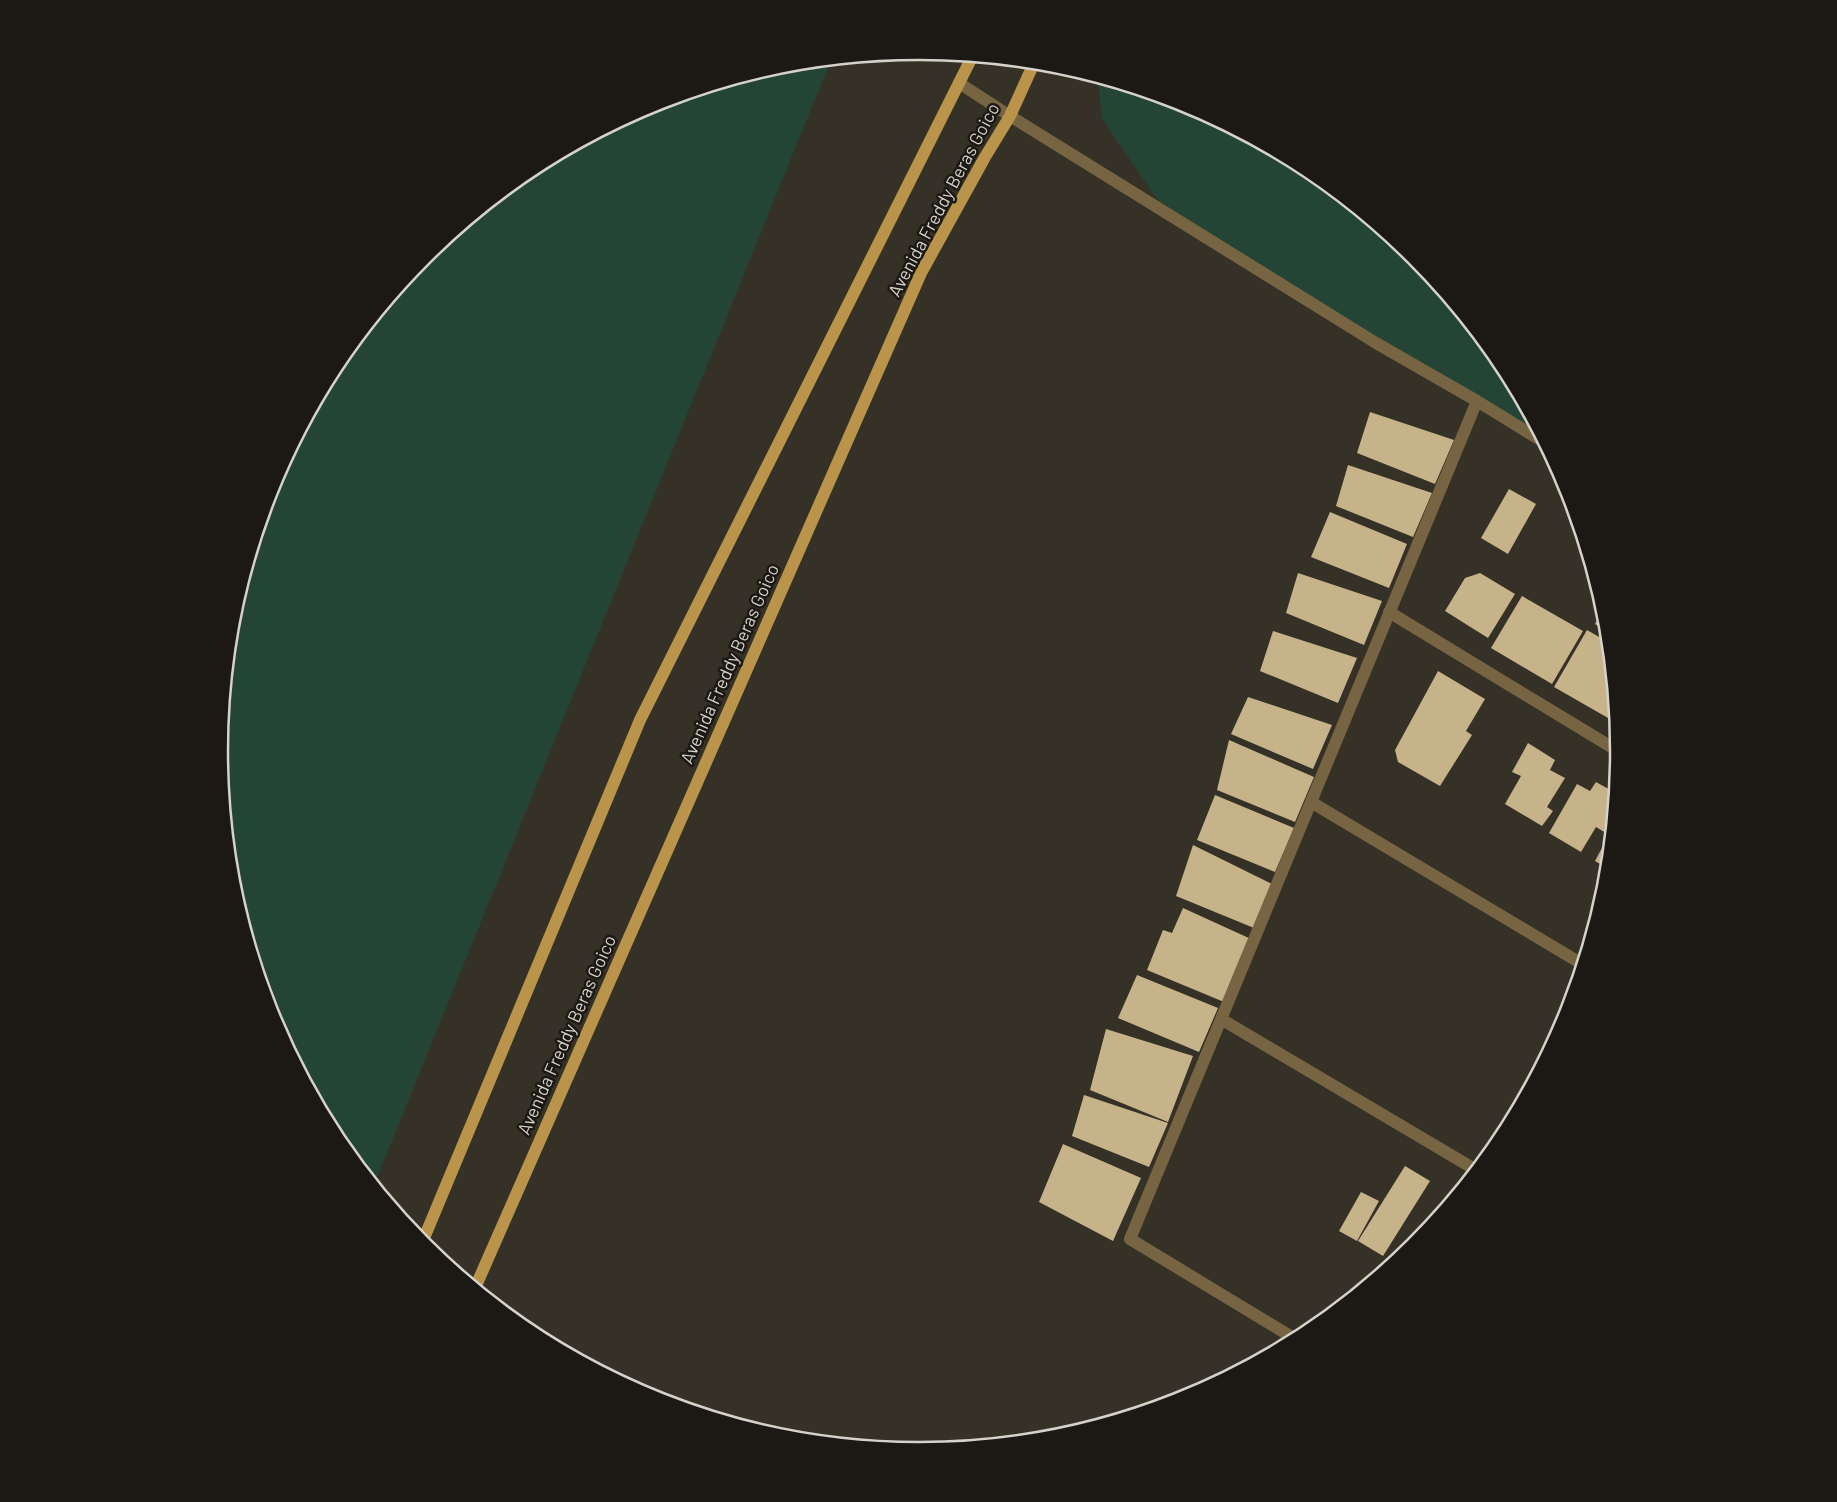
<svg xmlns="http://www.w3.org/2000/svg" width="1837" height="1502" viewBox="0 0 1837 1502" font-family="Barlow,sans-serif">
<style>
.green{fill:#244536}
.building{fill:#c7b38a}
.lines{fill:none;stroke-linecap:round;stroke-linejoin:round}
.street{stroke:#766442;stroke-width:12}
.primary{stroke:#ba944b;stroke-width:12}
.labels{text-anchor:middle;stroke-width:5;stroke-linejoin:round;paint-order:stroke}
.street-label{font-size:18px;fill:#d5d2cb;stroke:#1c1914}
.rim{fill:none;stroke:#d5d2cb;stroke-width:2.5}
</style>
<rect width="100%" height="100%" fill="#363126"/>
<path class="green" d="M831,60L374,1185L337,1140L272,1019L232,887L219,751L232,614L272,483L337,362L424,256L530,169L651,104L782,65Z
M1098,78L1187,105L1308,169L1414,256L1500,362L1540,436L1265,271L1157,199L1102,119Z"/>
<path class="building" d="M1370,412L1454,440L1435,484L1357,453Z
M1348,465L1432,493L1413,537L1336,506Z
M1509,489L1536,504L1508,554L1481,538Z
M1330,512L1407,544L1389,588L1311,557Z
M1298,573L1382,601L1364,645L1286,613Z
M1480,573L1515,594L1488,638L1445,611L1465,578Z
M1522,596L1583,631L1552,684L1491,648Z
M1603,609L1605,615L1606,631L1595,624Z
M1587,630L1608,642L1615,722L1554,687Z
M1273,631L1357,658L1338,703L1260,671Z
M1438,671L1485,699L1466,731L1472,735L1440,786L1398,762L1395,750Z
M1248,697L1332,725L1313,769L1231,734Z
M1229,740L1314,777L1295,822L1217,790Z
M1528,743L1555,760L1550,770L1565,778L1547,807L1553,811L1542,826L1505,804L1521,776L1512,772Z
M1596,782L1614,792L1607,868L1595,861L1609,835L1596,827L1581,852L1549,833L1577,784L1590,791Z
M1215,795L1294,828L1275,872L1197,840Z
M1193,845L1272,884L1254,928L1176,896Z
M1183,908L1251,939L1224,1002L1147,970L1163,930L1172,933Z
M1137,975L1218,1008L1199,1052L1118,1018Z
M1106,1029L1193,1056L1168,1122L1090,1090Z
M1084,1095L1168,1123L1149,1167L1072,1136Z
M1063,1144L1141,1178L1113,1241L1039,1202Z
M1405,1166L1430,1181L1383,1256L1358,1241Z
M1361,1192L1379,1201L1357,1241L1339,1231Z"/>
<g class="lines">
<path class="street" d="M959,83L1010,116L1376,343L1477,401L1542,441
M1389,612L1618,751
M1311,802L1582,964
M1221,1019L1476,1170
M1295,1339L1130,1239L1477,401"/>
<path class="primary" d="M422,1243L640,720L972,57
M475,1288L921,273L985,157L1010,116L1034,63"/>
</g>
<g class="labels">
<g class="street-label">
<text transform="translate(944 200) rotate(-62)" y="6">Avenida Freddy Beras Goico</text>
<text transform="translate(730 664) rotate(-66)" y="6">Avenida Freddy Beras Goico</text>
<text transform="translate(567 1035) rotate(-66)" y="6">Avenida Freddy Beras Goico</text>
</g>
</g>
<path d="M0 0H1837V1502H0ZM228 751a691 691 0 1 1 1382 0a691 691 0 1 1-1382 0Z" fill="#1c1914" fill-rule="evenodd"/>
<path class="rim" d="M228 751a691 691 0 1 1 1382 0a691 691 0 1 1-1382 0Z"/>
</svg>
